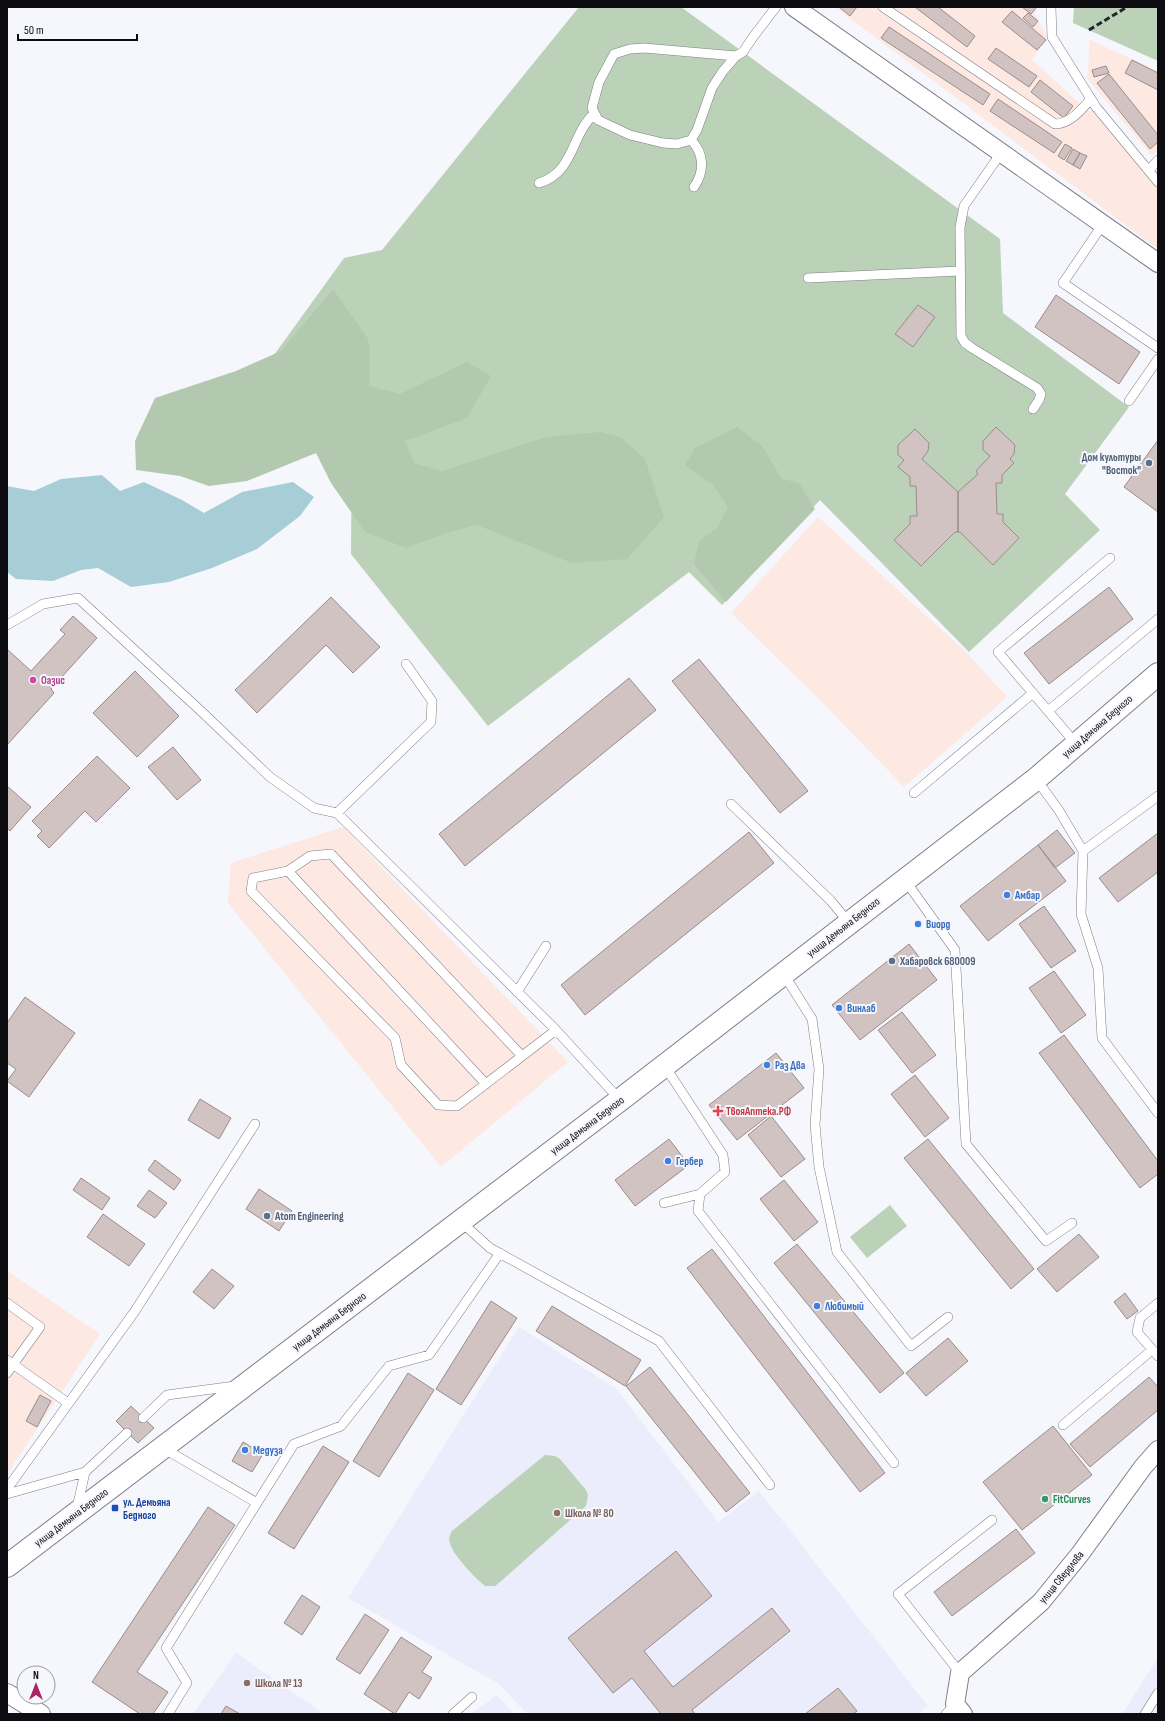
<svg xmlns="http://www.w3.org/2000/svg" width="1165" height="1721" viewBox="0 0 1165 1721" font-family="'Sofia Sans Condensed',sans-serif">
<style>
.built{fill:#ecedfc}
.industrial{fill:#fde8e2}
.green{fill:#bbd1b8}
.forest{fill:#b2c9af}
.water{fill:#a7ced6}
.building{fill:#d1c3c2;stroke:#998c8b}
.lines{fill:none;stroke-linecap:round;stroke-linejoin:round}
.service-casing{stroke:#7e7e88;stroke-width:10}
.minor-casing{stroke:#7e7e88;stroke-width:20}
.secondary-casing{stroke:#7e7e88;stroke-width:24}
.service{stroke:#fff;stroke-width:9}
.minor{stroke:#fff;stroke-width:18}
.secondary{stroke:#fff;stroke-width:22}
.rail{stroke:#252529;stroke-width:3;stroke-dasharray:6 3;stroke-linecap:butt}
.service-dot{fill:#5c6f8a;stroke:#f6f6fd;stroke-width:1.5}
.hotel-dot{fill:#d1479c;stroke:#f6f6fd;stroke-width:1.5}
.shop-dot{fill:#3f7fe0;stroke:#f6f6fd;stroke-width:1.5}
.health-dot{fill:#e0444e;stroke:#f6f6fd;stroke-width:1.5}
.leisure-dot{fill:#2e9e5b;stroke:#f6f6fd;stroke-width:1.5}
.transit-dot{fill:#1a4fb4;stroke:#f6f6fd;stroke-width:1.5}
.education-dot{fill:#8d6e63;stroke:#f6f6fd;stroke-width:1.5}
.labels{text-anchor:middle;stroke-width:4;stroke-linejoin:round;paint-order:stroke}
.service-label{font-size:11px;font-weight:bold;fill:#4e5e75;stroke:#f6f6fd;text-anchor:start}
.hotel-label{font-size:11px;font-weight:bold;fill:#b23c85;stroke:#f6f6fd;text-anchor:start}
.street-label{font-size:11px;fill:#0d0d11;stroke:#f6f6fd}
.shop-label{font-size:11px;font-weight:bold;fill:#366cbe;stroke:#f6f6fd;text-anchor:start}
.health-label{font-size:11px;font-weight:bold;fill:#be3a42;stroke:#f6f6fd;text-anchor:start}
.leisure-label{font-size:11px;font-weight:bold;fill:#27864d;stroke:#f6f6fd;text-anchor:start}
.transit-label{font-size:11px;font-weight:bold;fill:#164399;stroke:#f6f6fd;text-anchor:start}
.education-label{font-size:11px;font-weight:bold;fill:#785e54;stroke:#f6f6fd;text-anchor:start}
</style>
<rect width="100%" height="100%" fill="#f6f6fd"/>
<path class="built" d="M519,1327L617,1389L718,1522L759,1491L928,1706L918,1714H527L499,1684L348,1598Z
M236,1653L324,1714H193Z
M1158,1658V1714H1122Z
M497,1695L514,1714H470Z"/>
<path class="industrial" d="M835,7H1036L1035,14L1047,37L1032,60L1089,112L1093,109L1158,188V249Z
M1090,40L1158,71V150L1152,156L1087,78Z
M818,517L965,651L1007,697L904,787L822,702L731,613Z
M343,827L568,1062L441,1167L228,903L231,863Z
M7,1271L100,1334L7,1474Z"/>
<path class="green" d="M579,7H681L1000,239L1003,313L1129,407L1065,494L1100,530L969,652L820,500L722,605L689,572L488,726L351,554L352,435L274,355L344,258L382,250Z
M1074,7H1158V61L1073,23Z
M890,1205L907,1226L867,1258L850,1237Z
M545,1455L555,1456L560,1459L586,1490L588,1495L586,1506L500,1582L495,1586H485C476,1579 452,1554 450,1543C448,1539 450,1535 452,1531Z"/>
<path class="forest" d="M333,289L368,339L370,352L369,386L400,394L467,362L491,376L467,418L405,441L414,463L442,471L546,437L601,432L620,437L645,459L664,517L627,559L572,563L477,525L449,532L406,548L365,532L331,483L316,453L247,481L209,486L180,476L136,470L135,441L155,398L236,371L281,351Z
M737,427L762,446L782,479L799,483L815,509L726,602L694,564L699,541L717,528L728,507L713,485L685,465L695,448Z"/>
<path class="water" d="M102,475L120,491L144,482L182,500L204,513L242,492L293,482L314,497L300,516L257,549L212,568L169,582L131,587L98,568L81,570L53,581L16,579L7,572V486L34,491L61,479Z"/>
<path class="building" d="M839,7H857L850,16Z
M915,7H938L975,36L967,47Z
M1022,7H1035L1036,8L1031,14Z
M1012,11L1046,40L1037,50L1002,22Z
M1028,13L1038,21L1033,27L1023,18Z
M889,27L990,94L983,105L881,38Z
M996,48L1037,76L1029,87L988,59Z
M1132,60L1158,73V90L1125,73Z
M1106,66L1109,73L1094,77L1092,70Z
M1109,74L1158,135V142L1150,149L1097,83Z
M1040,80L1073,106L1064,118L1031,92Z
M998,99L1062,142L1054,153L990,111Z
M1065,144L1072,148L1064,160L1058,156Z
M1073,149L1080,153L1073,165L1066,161Z
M1080,153L1087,156L1080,169L1073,165Z
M1056,295L1140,352L1119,384L1035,327Z
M918,305L935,317L913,347L895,334Z
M996,427L1015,445L1014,454L1010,459L1014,463L1002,475V483H996L997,514H1003V522L1019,538L993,565L960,532H958V492L978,474L976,471L990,456L983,450V441Z
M915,429L929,443L928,451L922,459L958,492V532H955L921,566L894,540L910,524V516H917L916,486H910V477L898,467L904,460L898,455V445Z
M1158,440V512L1124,487Z
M1109,587L1133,619L1049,684L1024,653Z
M331,597L380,647L353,673L326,645L257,713L235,690Z
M73,616L97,638L51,689L54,693L7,745V651L8,650L31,671L65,634L60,630Z
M699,659L808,791L780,813L672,681Z
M135,671L179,716L137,757L93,713Z
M629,678L656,710L465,866L439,834Z
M173,747L201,780L177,800L148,767Z
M97,756L130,788L96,822L85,811L49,848L37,836L42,831L32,821Z
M7,786L31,807L10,831L7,828Z
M1057,830L1075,853L1055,868L1038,845Z
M749,832L774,863L585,1015L561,985Z
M1158,833V872L1118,902L1099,878Z
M1038,845L1066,881L988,941L960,906Z
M1044,906L1076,951L1051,968L1019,924Z
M909,944L937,980L860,1040L832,1005Z
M1054,971L1086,1015L1061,1033L1029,988Z
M25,997L75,1033L29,1097L7,1081L16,1069L7,1063V1023Z
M902,1012L936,1055L912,1073L878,1030Z
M1064,1035L1158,1161V1174L1140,1188L1039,1053Z
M776,1053L804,1088L737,1140L709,1105Z
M915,1075L949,1118L925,1137L891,1094Z
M200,1099L231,1118L219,1139L188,1120Z
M771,1116L805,1159L781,1177L748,1135Z
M669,1139L689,1165L635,1206L615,1180Z
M928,1139L1034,1269L1011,1289L904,1158Z
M155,1160L181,1180L174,1190L148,1170Z
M81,1178L110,1198L102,1210L73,1190Z
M784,1180L818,1222L794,1241L760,1199Z
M259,1189L292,1211L279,1231L246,1209Z
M149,1190L167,1203L155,1218L137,1206Z
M103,1214L145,1244L129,1266L87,1237Z
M1079,1234L1099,1257L1057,1292L1037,1269Z
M797,1244L904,1373L880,1393L774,1263Z
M712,1249L885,1473L860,1492L687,1268Z
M212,1269L234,1286L214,1309L193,1292Z
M1125,1293L1138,1311L1127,1319L1114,1302Z
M491,1301L517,1318L461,1405L436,1389Z
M552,1306L641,1360L625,1386L536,1331Z
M948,1338L968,1361L926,1396L906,1373Z
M650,1367L750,1493L726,1512L626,1386Z
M408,1373L434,1390L379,1477L353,1461Z
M1149,1377L1158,1387V1410L1090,1467L1070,1444Z
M40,1395L51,1401L37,1427L26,1421Z
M131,1406L154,1428L138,1443L116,1421Z
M1053,1426L1092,1475L1022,1530L983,1482Z
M243,1442L263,1454L252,1472L232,1461Z
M323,1446L349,1462L294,1549L268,1533Z
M208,1507L235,1525L137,1672L168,1692L153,1714H140L92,1682Z
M1016,1529L1035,1553L952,1616L934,1592Z
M676,1551L712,1596L644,1651L673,1687L772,1608L790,1631L692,1710L695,1714H661L632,1678L613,1693L568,1638Z
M302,1595L320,1607L302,1635L284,1623Z
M365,1614L389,1630L360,1674L336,1659Z
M401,1637L432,1657L422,1672L432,1678L419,1699L409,1692L395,1714L364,1694Z
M838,1688L857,1711L853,1714H805Z
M226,1706L240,1714H221Z"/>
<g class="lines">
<defs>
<path id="service" d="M883,7L1055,124C1070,124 1081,110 1091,99
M1051,7L1052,37L1096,107L1158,182
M736,56L644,48L630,49L614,54L599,82L592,108L598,120L630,135L663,143L677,144L691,140L697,130L712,88L723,71L736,56L743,52L753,37L776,7
M691,140C704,153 705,171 694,187
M1001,153L964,206L960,227L961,336L965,343L972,348L1037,388L1041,394L1039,400L1033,409
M1149,170L1158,160
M539,183C575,172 571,134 594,114
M1103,224L1063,283L1158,348
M808,278L960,271
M1129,401L1158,359
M7,625L43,604L78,598L202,712L270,777L314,808L337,813L556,1030L620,1100
M1048,711L1158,619
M1076,744L998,652L1110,558
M1036,779L1058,809L1083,851L1081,914L1098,968L1102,1038L1158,1113
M914,793L1033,693
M731,804L831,901L849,923
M337,813L431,722L432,701L406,664
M1083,851L1158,796
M288,871L310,856L331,854L522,1056
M905,880L955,950L966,1144L1046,1241L1072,1223
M783,973L812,1019L819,1069L815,1125L819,1167L837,1252L911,1346L948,1317
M517,992L546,946
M664,1065L723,1155L725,1172L700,1194L664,1203
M486,1084L288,871L253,878L251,891L395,1038L401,1065L438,1105L457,1106L556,1030
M700,1194L698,1211L894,1463
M460,1221L490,1248L659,1341L770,1485
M7,1303L40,1327L7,1373
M1158,1303L1140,1318L1137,1332L1158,1356
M7,1360L68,1403
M143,1418L167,1395L235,1386
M1063,1425L1152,1350
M163,1448L257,1503
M7,1489L135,1311L255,1124
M7,1494L85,1472
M77,1508L85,1472L127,1433
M960,1673L898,1594L992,1520
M168,1714L187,1683L166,1648L294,1444L341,1426L389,1366L429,1355L500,1253
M453,1714L472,1697
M946,1714L955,1704
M1145,1714L1158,1693"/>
<path id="minor" d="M794,7L1158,263
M7,1693L41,1714
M963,1714L955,1704L960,1673L1041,1602L1080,1554L1143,1467L1158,1450"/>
<path id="secondary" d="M7,1566L620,1100L1036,779L1158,674"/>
</defs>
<use href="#service" class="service-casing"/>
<use href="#minor" class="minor-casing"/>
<use href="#secondary" class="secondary-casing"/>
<use href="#service" class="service"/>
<use href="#minor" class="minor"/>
<use href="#secondary" class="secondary"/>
<path class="rail" d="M1089,30L1127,7"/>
</g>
<g class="service-dot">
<circle cx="1149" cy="463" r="4"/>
<circle cx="892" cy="961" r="4"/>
<circle cx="267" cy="1216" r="4"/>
</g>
<circle class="hotel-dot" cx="33" cy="680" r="4"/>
<g class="shop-dot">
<circle cx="1007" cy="895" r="4"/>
<circle cx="918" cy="924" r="4"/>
<circle cx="839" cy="1008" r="4"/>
<circle cx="767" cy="1065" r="4"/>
<circle cx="668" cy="1161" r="4"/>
<circle cx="817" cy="1306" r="4"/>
<circle cx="245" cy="1450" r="4"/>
</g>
<path class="health-dot" d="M716 1105h4v4h4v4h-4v4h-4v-4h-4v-4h4z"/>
<circle class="leisure-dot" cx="1045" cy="1499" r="4"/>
<rect class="transit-dot" x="111" y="1504" width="8" height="8" rx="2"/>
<g class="education-dot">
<circle cx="557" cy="1513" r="4"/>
<circle cx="247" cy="1683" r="4"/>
</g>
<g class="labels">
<g class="service-label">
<text x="1141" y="461" text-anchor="end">Дом культуры<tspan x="1141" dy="13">"Восток"</tspan></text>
<text x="900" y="965">Хабаровск 680009</text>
<text x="275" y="1220">Atom Engineering</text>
</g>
<g class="hotel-label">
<text x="41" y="684">Оазис</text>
</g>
<g class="street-label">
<text transform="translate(1097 726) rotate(-41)" y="4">улица Демьяна Бедного</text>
<text transform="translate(843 927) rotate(-38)" y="4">улица Демьяна Бедного</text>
<text transform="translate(587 1125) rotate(-37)" y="4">улица Демьяна Бедного</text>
<text transform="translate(329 1321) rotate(-37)" y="4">улица Демьяна Бедного</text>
<text transform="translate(71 1517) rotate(-37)" y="4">улица Демьяна Бедного</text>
<text transform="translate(1061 1577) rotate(-51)" y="4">улица Свердлова</text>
</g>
<g class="shop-label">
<text x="1015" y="899">Амбар</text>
<text x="926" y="928">Виорд</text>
<text x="847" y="1012">Винлаб</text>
<text x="775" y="1069">Раз Два</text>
<text x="676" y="1165">Гербер</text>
<text x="825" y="1310">Любимый</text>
<text x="253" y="1454">Медуза</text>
</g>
<g class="health-label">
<text x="726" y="1115">ТвояАптека.РФ</text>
</g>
<g class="leisure-label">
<text x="1053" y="1503">FitCurves</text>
</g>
<g class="transit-label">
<text x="123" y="1506">ул. Демьяна<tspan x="123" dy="13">Бедного</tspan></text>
</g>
<g class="education-label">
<text x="565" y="1517">Школа № 80</text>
<text x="255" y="1687">Школа № 13</text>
</g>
</g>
<rect width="1165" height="1721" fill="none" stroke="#0d0d11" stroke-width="16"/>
<g transform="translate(36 1685)"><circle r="19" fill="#f6f6fd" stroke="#99999f"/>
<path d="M0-3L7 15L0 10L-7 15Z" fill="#ad2362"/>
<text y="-6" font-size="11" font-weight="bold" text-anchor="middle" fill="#0d0d11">N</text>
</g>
<path d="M18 34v6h119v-6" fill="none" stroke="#0d0d11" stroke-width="2"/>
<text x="24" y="34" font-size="12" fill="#0d0d11" stroke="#f6f6fd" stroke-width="3" paint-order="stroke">50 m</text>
</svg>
